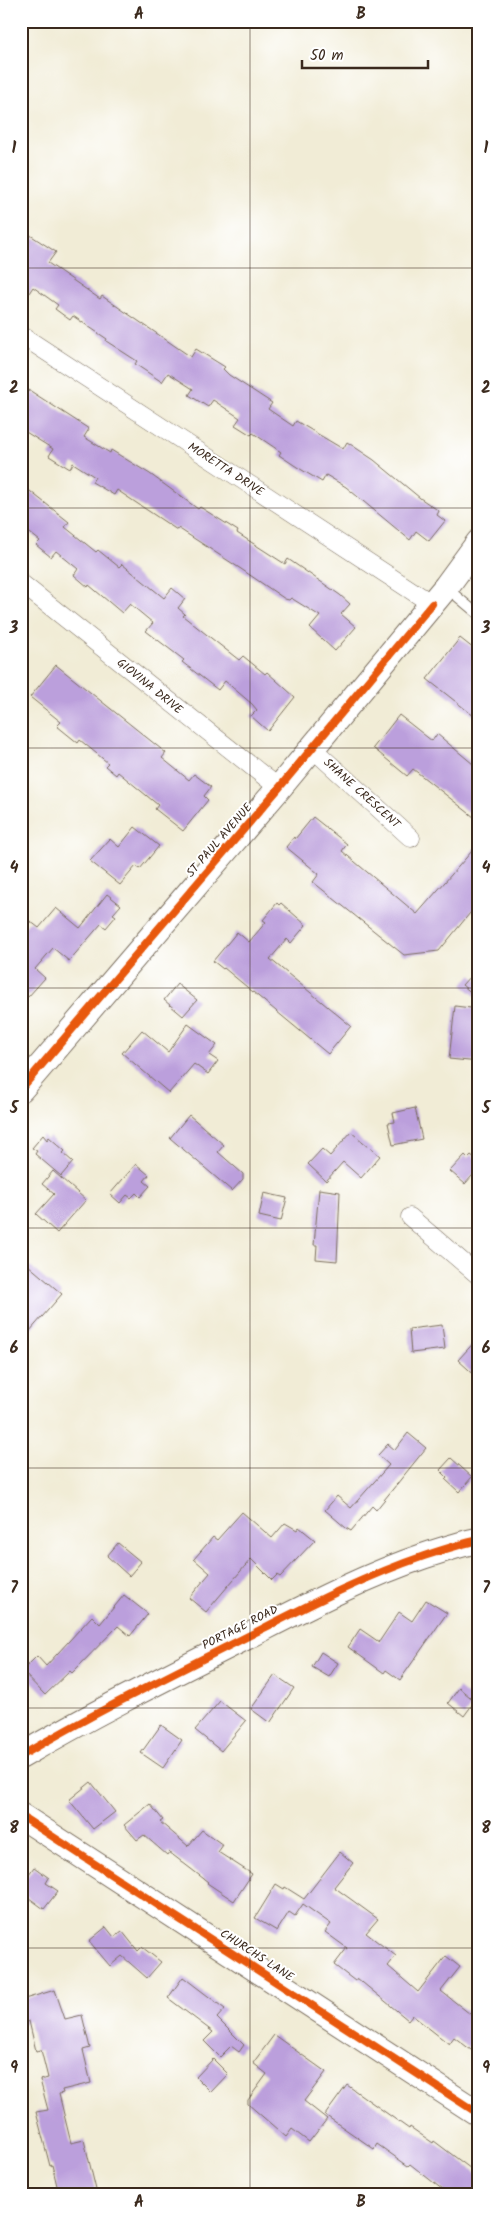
<svg xmlns="http://www.w3.org/2000/svg" width="500" height="2215" viewBox="0 0 500 2215" font-family="Kalam,sans-serif">
<style>
.building{fill:#bb9fdc}
.lines{fill:none;stroke-linecap:round;stroke-linejoin:round}
.lane-casing{stroke:#7b6e5e;stroke-width:11}
.street-casing{stroke:#7b6e5e;stroke-width:19}
.secondary-casing{stroke:#7b6e5e;stroke-width:27}
.lane{stroke:#fff;stroke-width:9}
.street{stroke:#fff;stroke-width:18}
.secondary{stroke:#fff;stroke-width:25}
.cycleway-casing{stroke:#fff;stroke-width:11}
.cycleway{stroke:#e8590c;stroke-width:8}
.grid{fill:none;stroke:#3b2a1e;stroke-width:1;stroke-opacity:0.55}
.labels{text-anchor:middle;stroke-width:4;stroke-linejoin:round;paint-order:stroke}
.street-label{font-size:12px;fill:#3b2a1e;stroke:#fff}
.neatline{fill:none;stroke:#3b2a1e;stroke-width:2}
.grid-label{font-size:16px;text-anchor:middle;font-weight:bold;fill:#3b2a1e}
</style>
<rect width="100%" height="100%" fill="#fff"/>
<filter id="ink" filterUnits="userSpaceOnUse"><feTurbulence type="fractalNoise" baseFrequency=".02" numOctaves="2"/><feDisplacementMap in="SourceGraphic" scale="10" xChannelSelector="R" yChannelSelector="G"/><feConvolveMatrix kernelMatrix="1 2 1 2 8 2 1 2 1" color-interpolation-filters="sRGB"/></filter>
<filter id="wash" filterUnits="userSpaceOnUse"><feTurbulence type="fractalNoise" baseFrequency=".0096" numOctaves="4" result="noise"/><feDisplacementMap in="SourceGraphic" scale="20" xChannelSelector="R" yChannelSelector="G"/><feGaussianBlur stdDeviation="1.12" result="paint"/><feColorMatrix in="noise" values="0 0 0 0 0 0 0 0 0 0 0 0 0 0 0 0 0 1.4 0 .05"/><feComposite in="paint" operator="in"/></filter>
<g filter="url(#wash)">
<rect width="100%" height="100%" fill="#f1ecd6"/>
<g id="blocks">
<path class="building" d="M21,229L56,252L48,263L100,299L102,296L191,357L196,349L225,367L223,369L229,375L272,403L268,409L293,426L296,421L343,449L347,442L374,460L420,498L439,511L437,515L445,521L429,541L416,531L410,540L346,487L326,475L322,482L297,467L279,455L281,452L253,433L251,435L235,425L240,418L213,400L208,407L189,395L193,389L168,373L162,382L135,364L137,361L106,341L107,339L73,316L70,320L55,309L58,305L33,287L21,305Z
M21,387L28,392L29,390L89,429L84,437L110,453L111,450L150,474L198,509L200,507L238,531L237,533L285,564L288,559L340,595L350,604L341,614L356,627L335,651L310,628L320,616L291,598L289,600L285,599L241,569L178,528L177,530L117,490L114,495L92,482L95,477L73,463L70,469L49,456L53,449L21,429Z
M21,484L69,522L65,527L96,552L98,550L119,567L122,564L164,598L172,588L185,599L178,608L185,614L183,616L239,660L243,656L265,674L267,672L295,697L268,731L251,716L257,710L252,704L225,681L218,690L182,662L184,660L146,631L153,623L130,604L122,613L89,585L88,587L74,575L78,569L56,551L51,557L36,545L40,541L21,526Z
M460,638L479,653V720L427,679Z
M56,665L166,753L162,758L189,780L194,774L211,787L204,796L208,800L183,831L155,809L158,805L118,772L116,775L105,766L108,763L80,740L78,743L57,726L61,722L30,697Z
M399,715L432,741L437,734L479,769V821L413,769L407,776L373,748Z
M313,817L347,844L342,851L417,914L479,843V902L439,951L404,955L313,882L319,874L286,847L294,837L295,839Z
M135,827L159,846L140,869L136,866L120,885L90,861L110,839L119,847Z
M107,894L121,905L113,914L116,916L106,928L101,924L69,961L53,948L35,969L45,978L28,997L21,991V931L30,921L39,928L56,908L80,928Z
M277,903L279,905L281,903L306,925L291,943L287,939L270,959L351,1026L328,1054L224,968L223,969L213,961L237,932L249,942L266,922L263,920Z
M471,975L479,981V999L462,985Z
M177,984L197,1000L183,1016L164,1000Z
M455,1006L479,1009V1062L449,1059Z
M188,1024L217,1045L209,1055L218,1061L208,1074L194,1064L169,1093L122,1053L142,1030L168,1052Z
M415,1108L422,1139L393,1145L388,1123L395,1122L393,1113Z
M189,1115L224,1145L218,1152L243,1174V1179L232,1191L170,1138Z
M351,1132L380,1156L361,1178L343,1162L326,1181L308,1164L322,1149L330,1156Z
M43,1135L47,1140L49,1137L65,1151L63,1153L73,1162L61,1176L35,1154L37,1151L32,1148Z
M465,1155L468,1158L471,1155L479,1161V1168L465,1184L450,1171Z
M136,1164L149,1175L144,1181L150,1186L140,1197L136,1193L131,1198L127,1195L120,1203L110,1194Z
M53,1171L86,1200L57,1233L36,1214L54,1194L42,1184Z
M319,1189L340,1192L337,1261L316,1259L317,1245H314Z
M264,1193L287,1198L281,1221L259,1216Z
M21,1259L62,1294L29,1332L21,1325Z
M442,1325L445,1349L411,1353L409,1329Z
M479,1337V1379L458,1360Z
M408,1433L426,1448L376,1510L372,1506L351,1531L346,1528L325,1510L337,1496L351,1508L389,1465L378,1455L388,1444L395,1450Z
M451,1458L472,1477L459,1492L445,1479L447,1477L440,1470Z
M242,1512L272,1538L285,1523L297,1530L299,1527L315,1540L280,1577L277,1575L272,1580L251,1559L206,1612L189,1598L210,1573L194,1559L213,1537L217,1540Z
M118,1543L141,1562L129,1576L107,1556Z
M124,1595L148,1614L130,1636L118,1626L72,1673L70,1671L45,1695L22,1671L37,1656L46,1666L92,1616L100,1624Z
M426,1600L447,1613L400,1680L386,1670L384,1673L348,1647L360,1629L379,1642L399,1612L412,1621Z
M321,1652L338,1663L329,1677L312,1667Z
M275,1675L294,1688L270,1723L251,1709Z
M459,1688L475,1701L464,1716L448,1703Z
M220,1701L246,1721L221,1751L195,1730Z
M161,1725L182,1740L163,1768L141,1753Z
M91,1782L115,1812L93,1829L69,1800Z
M150,1804L163,1820L160,1822L188,1846L202,1830L223,1845L218,1852L252,1874L234,1901L207,1883L208,1882L169,1852L167,1855L144,1835L137,1840L124,1825Z
M340,1852L353,1863L334,1887L378,1919L366,1933L396,1956L388,1966L418,1992L446,1956L460,1967L441,1991L479,2021V2056L454,2037L449,2044L412,2015L408,2020L357,1978L355,1981L334,1965L347,1948L325,1932L331,1924L303,1904L295,1916L289,1912L277,1931L255,1918L276,1884L284,1889L285,1887L304,1899Z
M34,1867L49,1878L46,1883L58,1891L44,1909L21,1892V1885Z
M106,1927L114,1937L122,1931L138,1951L142,1947L161,1962L147,1978L122,1956L110,1966L89,1941Z
M183,1977L225,2009L217,2018L244,2045L239,2052L231,2046L220,2057L204,2041L213,2032L168,1998Z
M55,1990L65,2019L82,2015L90,2048L83,2050L91,2083L62,2090L63,2093L59,2094L71,2143L84,2140L97,2194H59L52,2165L50,2166L36,2112L48,2110L40,2080L48,2078L41,2050L36,2051L29,2021L21,2024V2000Z
M274,2035L326,2072L304,2101L327,2119L309,2142L292,2129L286,2137L248,2104V2100L267,2074L253,2063Z
M213,2059L228,2074L211,2092L196,2077Z
M347,2085L409,2129L410,2127L433,2143L434,2141L479,2175V2194H448L410,2164L408,2166L377,2144L374,2149L325,2115Z"/>
</g>
</g>
<g filter="url(#ink)">
<use href="#blocks" fill-opacity="0" stroke="#7b6e5e" stroke-width="1"/>
<g class="lines">
<defs>
<path id="lane" d="M448,589L479,615"/>
<path id="street" d="M21,335L432,604
M21,583L279,788
M313,749L411,838
M410,1217L479,1276"/>
<path id="secondary" d="M21,1089L279,788L446,587L479,542
M21,1756C99,1710 181,1670 262,1629C315,1602 368,1575 424,1556C442,1550 460,1544 479,1540
M21,1816L479,2114"/>
</defs>
<use href="#lane" class="lane-casing"/>
<use href="#street" class="street-casing"/>
<use href="#secondary" class="secondary-casing"/>
<use href="#lane" class="lane"/>
<use href="#street" class="street"/>
<use href="#secondary" class="secondary"/>
<defs>
<path id="cycleway" d="M21,1089L279,788L432,604
M21,1756C99,1710 181,1670 262,1629C315,1602 368,1575 424,1556C442,1550 460,1544 479,1540
M21,1816L479,2114"/>
</defs>
<use href="#cycleway" class="cycleway-casing"/>
<use href="#cycleway" class="cycleway"/>
</g>
</g>
<path class="grid" d="M250,21V2194M21,268H479M21,508H479M21,748H479M21,988H479M21,1228H479M21,1468H479M21,1708H479M21,1948H479"/>
<g class="labels">
<g class="street-label">
<text transform="translate(226 469) rotate(33)" y="4">MORETTA DRIVE</text>
<text transform="translate(150 686) rotate(39)" y="4">GIOVINA DRIVE</text>
<text transform="translate(362 793) rotate(42)" y="4">SHANE CRESCENT</text>
<text transform="translate(219 840) rotate(-49)" y="4">ST PAUL AVENUE</text>
<text transform="translate(240 1627) rotate(-27)" y="4">PORTAGE ROAD</text>
<text transform="translate(257 1955) rotate(33)" y="4">CHURCHS LANE</text>
</g>
</g>
<rect width="500" height="2215" fill="none" stroke="#fff" stroke-width="55"/>
<path d="M302 60v8h126v-8" fill="none" stroke="#3b2a1e" stroke-width="2.5"/>
<text x="310" y="60" font-size="15" fill="#3b2a1e" stroke="#ffffff" stroke-width="4" paint-order="stroke">50 m</text>
<rect x="28" y="28" width="444" height="2160" class="neatline"/>
<g class="grid-label">
<text x="139" y="19">A</text>
<text x="361" y="19">B</text>
<text x="14" y="153">1</text>
<text x="486" y="153">1</text>
<text x="14" y="393">2</text>
<text x="486" y="393">2</text>
<text x="14" y="633">3</text>
<text x="486" y="633">3</text>
<text x="14" y="873">4</text>
<text x="486" y="873">4</text>
<text x="14" y="1113">5</text>
<text x="486" y="1113">5</text>
<text x="14" y="1353">6</text>
<text x="486" y="1353">6</text>
<text x="14" y="1593">7</text>
<text x="486" y="1593">7</text>
<text x="14" y="1833">8</text>
<text x="486" y="1833">8</text>
<text x="14" y="2073">9</text>
<text x="486" y="2073">9</text>
<text x="139" y="2207">A</text>
<text x="361" y="2207">B</text>
</g>
</svg>
